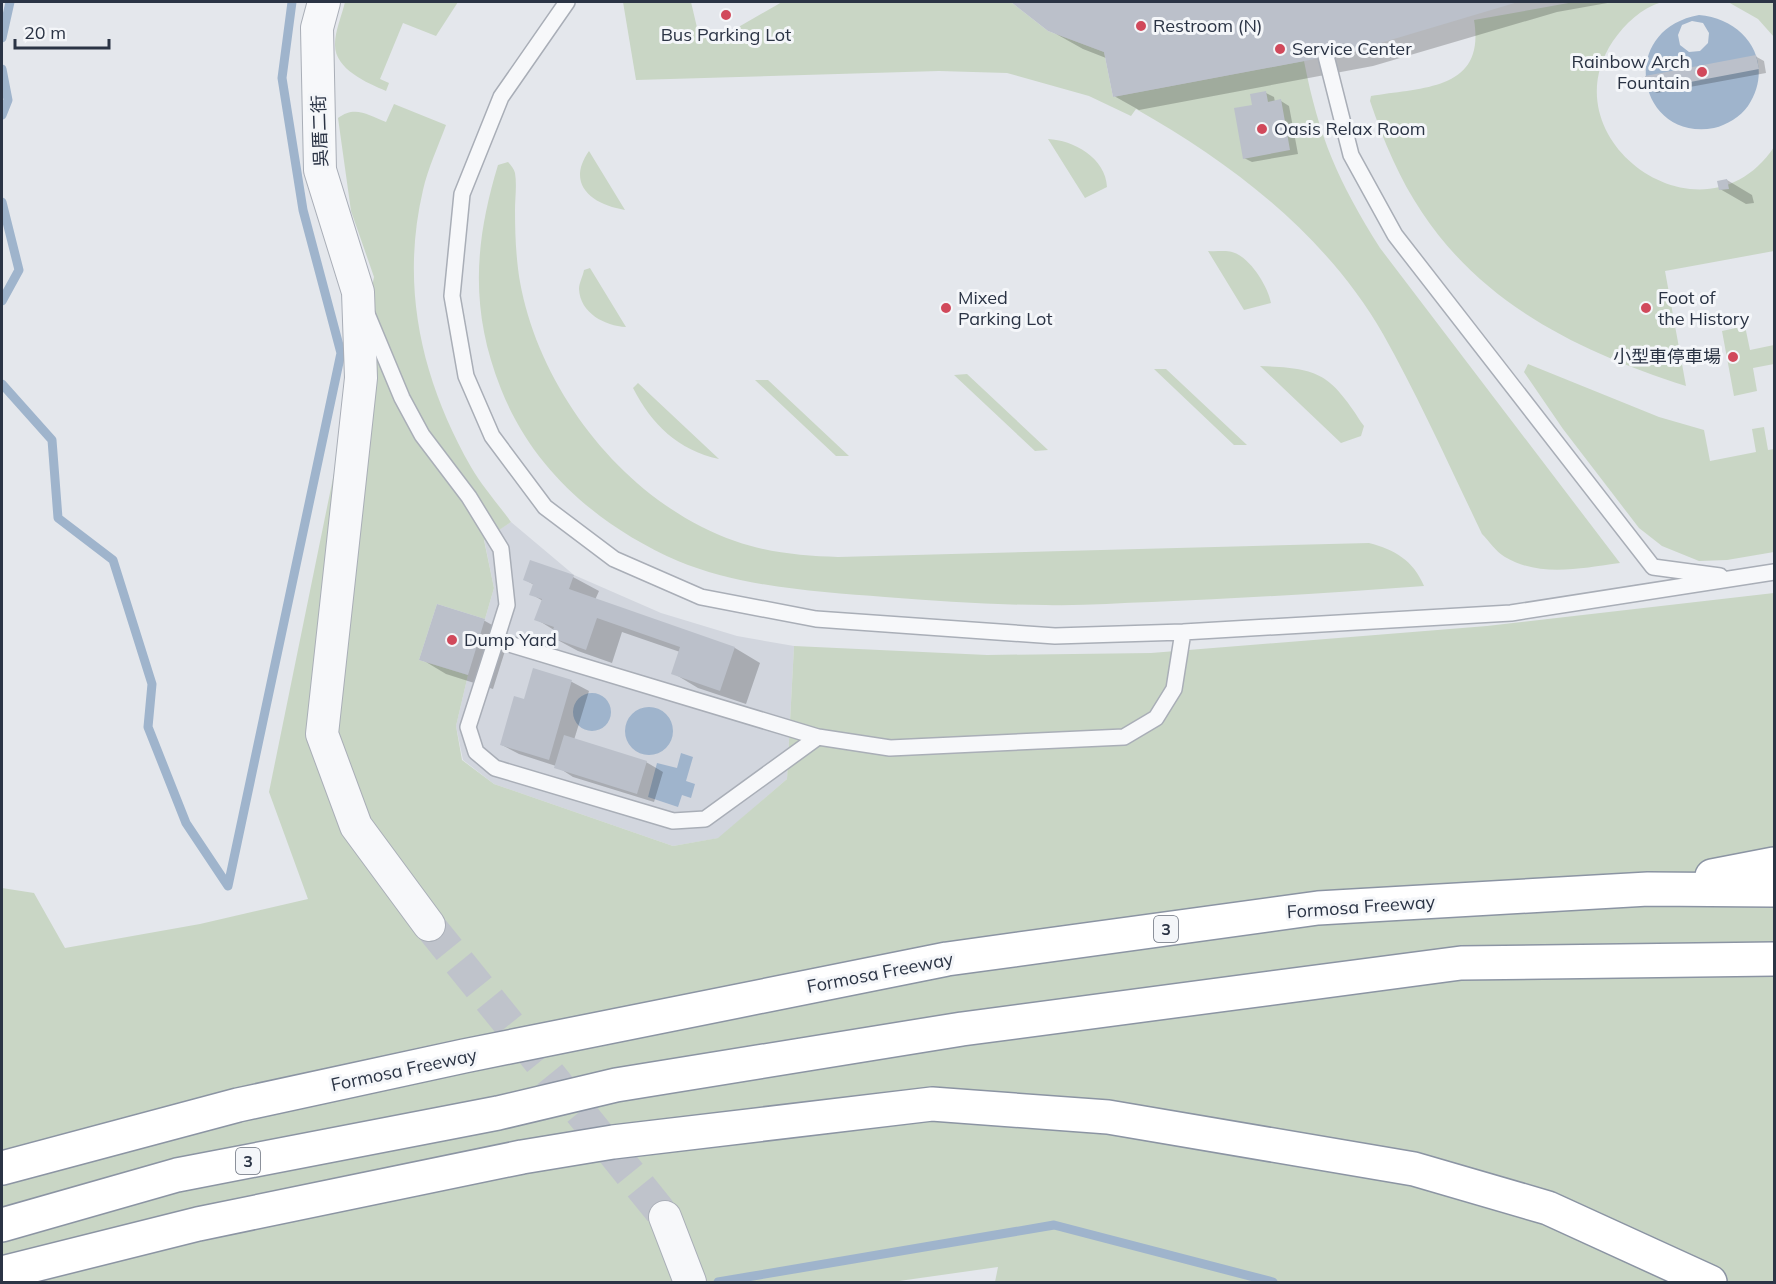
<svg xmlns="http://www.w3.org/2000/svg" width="1776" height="1284" viewBox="0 0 1776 1284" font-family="Mulish,'Noto Sans TC',sans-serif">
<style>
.built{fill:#d2d6de}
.green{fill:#c9d6c5}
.water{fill:#9fb4cc;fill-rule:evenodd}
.shadow{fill:#0003}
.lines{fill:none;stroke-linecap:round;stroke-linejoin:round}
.stream{stroke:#9fb4cc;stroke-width:9}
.building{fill:#bbc0ca}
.minor-tunnel{stroke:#bfc3cb;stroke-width:32;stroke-dasharray:32 16;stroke-linecap:butt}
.service-casing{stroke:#a9aeb7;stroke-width:18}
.minor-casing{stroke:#a9aeb7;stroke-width:34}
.motorway-casing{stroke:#8b94a3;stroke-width:36}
.service{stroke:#f7f8fa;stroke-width:15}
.minor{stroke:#f7f8fa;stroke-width:32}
.motorway{stroke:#fff;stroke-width:33}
.poi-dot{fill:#d1495b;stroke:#f4f6f9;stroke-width:2}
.labels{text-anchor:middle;stroke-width:6;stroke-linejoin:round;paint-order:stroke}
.shield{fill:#f4f6f9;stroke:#676e7b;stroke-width:1.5}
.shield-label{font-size:16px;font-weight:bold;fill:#2b3445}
.poi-label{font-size:18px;fill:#2b3445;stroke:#f4f6f9;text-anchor:start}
.street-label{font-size:18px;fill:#2b3445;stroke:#f4f6f9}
</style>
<rect width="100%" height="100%" fill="#e4e7ec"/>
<path class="built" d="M511,522L574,575L661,613L737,636L794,646L787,779L719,838L673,846L494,784L463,760L456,726L468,675L419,660L437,604L485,619L494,588L484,539Z"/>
<path class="green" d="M345,2H458L436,36L403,23L380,79L389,83L386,91C367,83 334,69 335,44C335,31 342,15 345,2Z
M623,2H691L699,36L735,29L782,2H1011L1048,31L1104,52L1113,97L1304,61C1319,138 1338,181 1380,248L1620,563C1581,568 1541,578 1505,557C1496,552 1489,541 1482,534C1450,467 1419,398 1383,334C1327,236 1232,163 1136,109L1131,116L1089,96L1007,73L939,71L636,80Z
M1574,2H1662C1641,8 1625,24 1613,41C1546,141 1704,252 1774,147V251L1665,271L1686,386C1559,345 1451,288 1393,160C1384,141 1377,121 1370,101L1371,96C1422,87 1486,91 1474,20Z
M1728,2H1774V37L1758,19Z
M394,104L446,125C438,147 428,168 423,190C400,288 422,381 471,467C482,486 498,504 511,522L484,540L494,588L485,619L437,604L419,660L468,675L456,726L462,760L494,784L673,846L718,838L787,779L794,646L987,655L1151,653L1487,626L1774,593V1282H995L998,1267L892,1282H2V888L34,893L65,948L200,924L308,899L269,792L374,277L351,211L338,118C355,105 368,115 386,122Z
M1048,139C1073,140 1106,158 1107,187L1085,198Z
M589,151L625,210C593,205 565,185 589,151Z
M508,162C511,165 514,169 515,173C517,185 515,198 515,210C515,234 516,259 520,282C540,393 628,504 735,541C768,553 804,556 838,557L1369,543C1395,550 1413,560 1424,586C1333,593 1243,598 1152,602C1117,603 1081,606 1046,605C993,605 939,601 885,597C819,592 740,587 678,561C600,527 533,470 501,389C470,311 474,244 498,165Z
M1208,251C1216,252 1225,250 1232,252C1249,256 1268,286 1271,303L1244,310Z
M590,268L626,327C605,326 580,313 579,289C579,283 583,276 584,270Z
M1745,326L1750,350L1774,345V364L1753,368L1757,391L1734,396L1722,331Z
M1528,364L1659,417L1704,430L1710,461L1756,452L1752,429L1764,427L1768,450L1774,449V552L1727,560L1699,561L1662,546L1639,528L1563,429L1524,372Z
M1260,366C1321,368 1330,374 1364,426L1361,436L1341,443Z
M1154,369H1166L1247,445H1234Z
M967,374L1048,450L1035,451L954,375Z
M755,380H768L849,456H836Z
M638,383L719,459C678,450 652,425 633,388Z"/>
<path class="water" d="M1699,15C1746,19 1776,63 1748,106C1740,117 1727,125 1714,128C1637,142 1616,30 1699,15ZM1692,21L1703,23L1709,33L1708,43L1700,51L1689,52L1680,45L1678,35L1682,25Z
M573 712a19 19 0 1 1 38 0a19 19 0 1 1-38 0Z
M625 731a24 24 0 1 1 48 0a24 24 0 1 1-48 0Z
M681,753L693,757L686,781L695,784L691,798L682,795L678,807L648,797L657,763L677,768Z"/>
<path class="shadow" d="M1013,2H1613L1557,12L1373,66L1139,110L1114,96L1106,58L1083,49L1049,30Z
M1755,56L1764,61L1766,73L1657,93L1649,89Z
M1266,93L1274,97L1275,102L1281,101L1289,106L1298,154L1252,162L1244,158L1254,106Z
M1727,180L1752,195L1754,203L1746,204L1720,189Z
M573,577L599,591L595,600L735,648L760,663L746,704L698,688L673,673L680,652L622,632L612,663L578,651L552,637L554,630L536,619L543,601L531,594L534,585L524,579Z
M438,606L485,621L510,635L493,689L446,674L421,659Z
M534,670L572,682L589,691L574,740L646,762L663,772L654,802L573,777L556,766L519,754L502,745L525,701Z"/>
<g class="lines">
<path class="stream" d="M2,38L10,2
M2,69L8,100L2,115
M2,202L19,270L2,301
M2,384L52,440L58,518L113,560L152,684L148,727L186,823L228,886
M228,886L341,353L303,210L282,78L292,2
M718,1282L1054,1225L1273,1282"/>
</g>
<path class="building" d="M1011,2H1518L1347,53L1113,97L1104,52L1048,31Z
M1756,55L1759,69L1648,90L1646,83L1645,76Z
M1266,91L1268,102L1281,99L1290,150L1243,159L1234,108L1252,105L1250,94Z
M1727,179L1729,189L1719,190L1717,181Z
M530,560L574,575L569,589L735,647L720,691L671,674L680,647L597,618L586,650L550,637L554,627L534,620L542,599L529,595L533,584L523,580Z
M437,604L485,619L468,675L419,660Z
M533,668L572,680L549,760L500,745L514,696L524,699Z
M564,735L647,761L637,794L554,768Z"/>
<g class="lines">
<path class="minor-tunnel" d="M429,925L665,1217"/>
<defs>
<path id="service" d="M567,2L501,97L462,194L452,296L466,376L492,436L545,507L614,559L701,597L816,619L1055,636L1183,632L1511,613L1774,572
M1326,56L1351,155L1395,235L1653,567L1720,576
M367,314L402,398L422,435L469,497L501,549L507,605L496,640L818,737L890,748L1124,737L1156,718L1174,689L1183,632
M496,640L468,727L476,752L495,768L673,821L705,819L818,737"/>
<path id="minor" d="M324,2L317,28L320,170L358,292L361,378L322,734L356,826L429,925
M665,1217L690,1282"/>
<path id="motorway" d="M1712,876L1774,864
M2,1168L238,1105L464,1056L947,959L1318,908L1648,889L1774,890
M2,1225L177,1175L498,1113L616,1085L962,1029L1461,963L1774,959
M2,1273L198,1224L522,1157L613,1142L932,1104L1108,1117L1414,1169L1548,1208L1710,1282"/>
</defs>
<use href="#service" class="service-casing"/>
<use href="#minor" class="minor-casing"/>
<use href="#motorway" class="motorway-casing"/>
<use href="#service" class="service"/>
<use href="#minor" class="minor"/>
<use href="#motorway" class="motorway"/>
</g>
<g class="poi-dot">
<circle cx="726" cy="15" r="6"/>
<circle cx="1141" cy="26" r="6"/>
<circle cx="1280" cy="49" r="6"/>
<circle cx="1702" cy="72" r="6"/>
<circle cx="1262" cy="129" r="6"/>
<circle cx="946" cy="308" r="6"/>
<circle cx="1646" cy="308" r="6"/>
<circle cx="1733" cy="357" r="6"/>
<circle cx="452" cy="640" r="6"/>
</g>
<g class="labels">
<g class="shield">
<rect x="1154" y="916" width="24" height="26" rx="4.5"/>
<rect x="236" y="1148" width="24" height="26" rx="4.5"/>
</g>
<g class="shield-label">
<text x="1166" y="935">3</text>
<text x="248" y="1167">3</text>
</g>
<g class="poi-label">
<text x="1153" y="32">Restroom (N)</text>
<text x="726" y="41" text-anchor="middle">Bus Parking Lot</text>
<text x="1292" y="55">Service Center</text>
<text x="1690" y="68" text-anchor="end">Rainbow Arch<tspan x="1690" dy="21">Fountain</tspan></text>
<text x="1274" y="135">Oasis Relax Room</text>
<text x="958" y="304">Mixed<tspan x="958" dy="21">Parking Lot</tspan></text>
<text x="1658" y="304">Foot of<tspan x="1658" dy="21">the History</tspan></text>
<text x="1721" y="363" text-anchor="end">小型車停車場</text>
<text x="464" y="646">Dump Yard</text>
</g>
<g class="street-label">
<text transform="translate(320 131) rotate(-92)" y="6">吳厝二街</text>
<text transform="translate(1361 907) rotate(-4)" y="6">Formosa Freeway</text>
<text transform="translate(880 973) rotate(-11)" y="6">Formosa Freeway</text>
<text transform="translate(404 1070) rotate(-12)" y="6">Formosa Freeway</text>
</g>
</g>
<rect width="1776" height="1284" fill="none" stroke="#2b3445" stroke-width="6"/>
<path d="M15 39v9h94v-9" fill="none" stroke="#2b3445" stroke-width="3"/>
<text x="24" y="39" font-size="18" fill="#2b3445" stroke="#f4f6f9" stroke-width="4.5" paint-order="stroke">20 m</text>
</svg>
